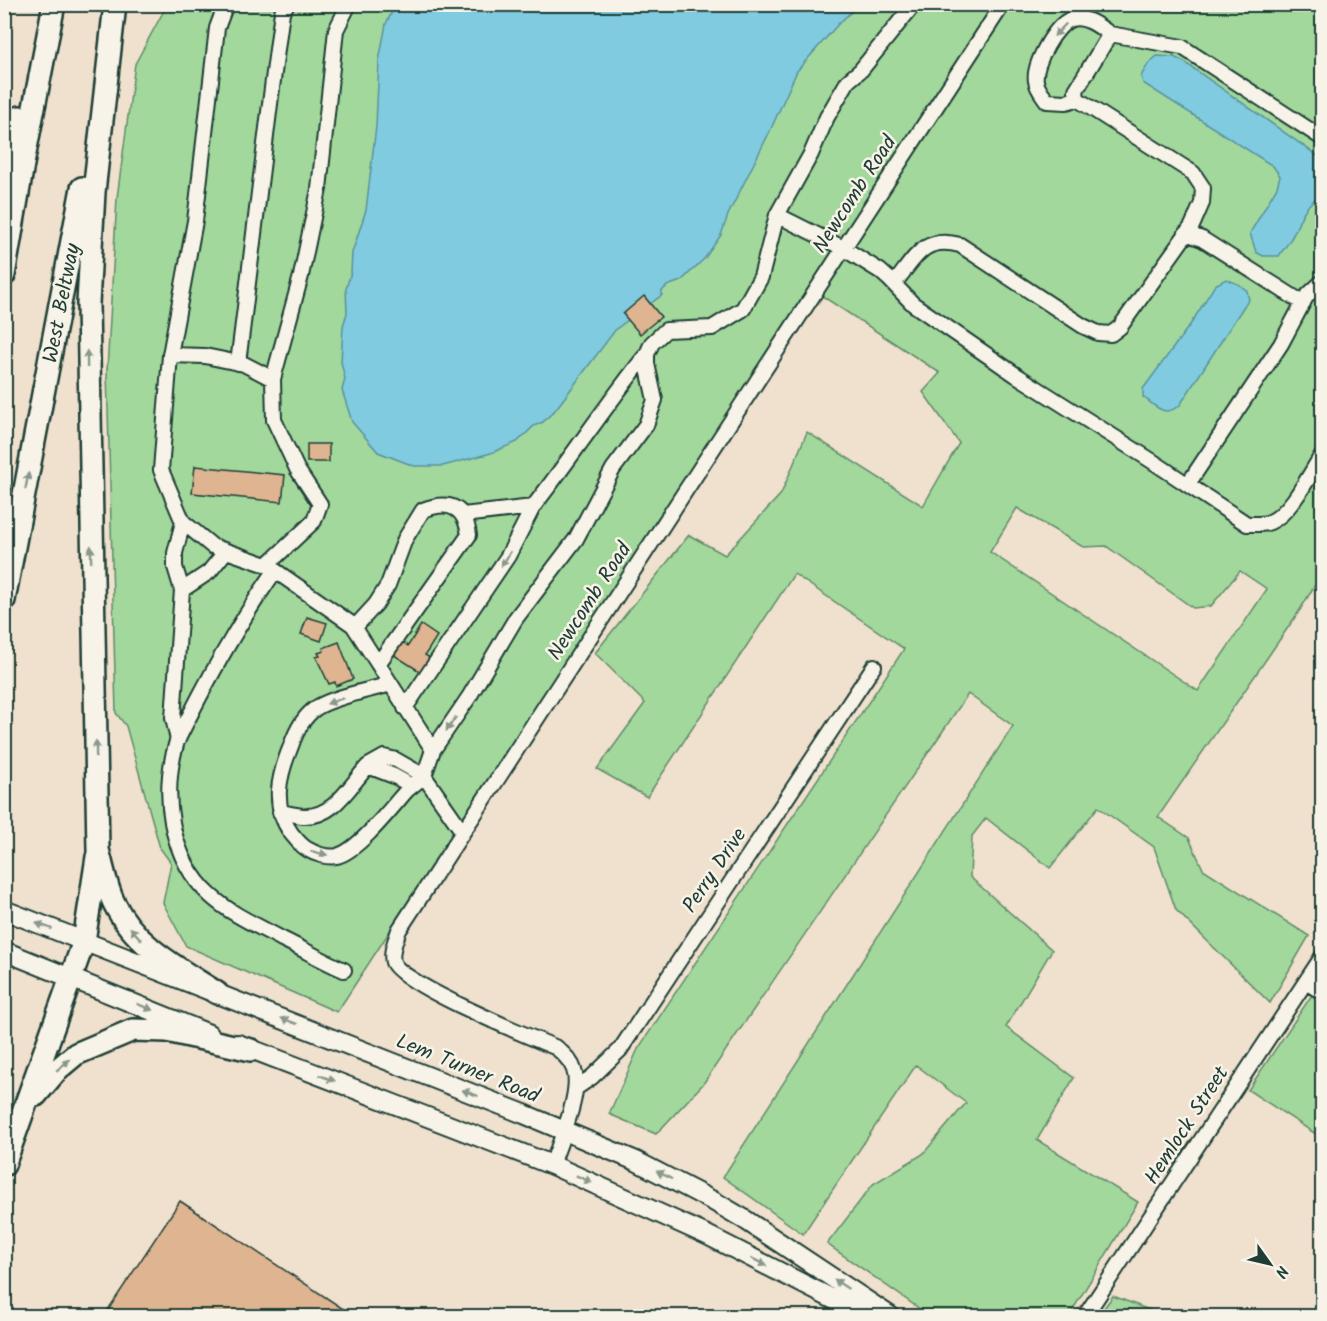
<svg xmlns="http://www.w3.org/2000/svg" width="1327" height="1321" viewBox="0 0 1327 1321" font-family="Kalam,sans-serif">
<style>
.green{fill:#a2d89c;stroke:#608a68;stroke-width:1.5;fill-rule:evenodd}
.water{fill:#80cbe0;stroke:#59929b;stroke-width:1.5}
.building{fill:#dfb490;stroke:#1f3d34;stroke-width:1.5}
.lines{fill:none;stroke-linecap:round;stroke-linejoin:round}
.minor-casing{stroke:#1f3d34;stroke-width:18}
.major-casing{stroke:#1f3d34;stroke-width:22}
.highway-casing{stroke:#1f3d34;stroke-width:26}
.minor{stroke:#f7f3e8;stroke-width:14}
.major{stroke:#f7f3e8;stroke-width:18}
.highway{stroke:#f7f3e8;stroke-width:21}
.oneway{fill:#8b988e}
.labels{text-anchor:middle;stroke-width:5;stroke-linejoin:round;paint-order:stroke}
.street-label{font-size:21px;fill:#1f3d34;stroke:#f7f3e8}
</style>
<rect width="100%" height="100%" fill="#f0e0ce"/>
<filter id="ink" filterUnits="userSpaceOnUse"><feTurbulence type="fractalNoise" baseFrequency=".0167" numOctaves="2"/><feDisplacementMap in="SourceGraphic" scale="12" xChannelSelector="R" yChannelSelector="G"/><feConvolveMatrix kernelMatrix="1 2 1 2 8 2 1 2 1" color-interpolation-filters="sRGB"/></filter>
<g filter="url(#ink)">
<path class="green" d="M167,5H1322V573L1300,610L1158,817L1189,838L1203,869L1309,936L1270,1003L1176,910L1154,847L1098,807L1050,868L986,818L972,836L970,877L1052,950L1006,1027L1074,1078L1037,1140L1138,1202L1069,1316H930L827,1244L873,1184L923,1154L966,1103L916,1065L803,1234L723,1177L1013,726L968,694L703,1084L656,1134L609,1114L638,1049L904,649L794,574L647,797L597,769L645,703L595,653L689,535L725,555L781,494L807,432L923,506L959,443L923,392L940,373L810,288L337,1012L186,946L163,903L171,863L160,848L126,726L116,713L107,371L117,198L135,64ZM1017,508L1083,547L1106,546L1193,608L1211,606L1240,571L1267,589L1198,691L990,552Z
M1322,980V1138L1248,1090Z
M1113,1296L1165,1316H1098Z"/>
<path class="water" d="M395,5H859L840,22L797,71L770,131L728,215L721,235L705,258L681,281L667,286L662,291V295L616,329L556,409L543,422L534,426L517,442L491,453L443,466H414L378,452L352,422L342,390L345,379L341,362L343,326L347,313L346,289L351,272L352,253L366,210L376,126L379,61L386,24Z
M1157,56L1174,57L1184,62L1322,159V200L1315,199C1299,212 1300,225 1290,240C1287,246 1282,250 1279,256H1263L1256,252L1250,233L1277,187L1280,176L1273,166L1143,83L1141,76L1148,64Z
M1226,279L1240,285L1247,291L1249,300L1244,306L1180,405C1164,418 1157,407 1143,397V389L1192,322L1215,285Z"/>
<path class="building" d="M644,296L661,317L640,334L623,314Z
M307,444H329V462H307Z
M195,466L285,475L282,502L192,493Z
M307,617L327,623L321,641L301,634Z
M421,625L437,636L425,655L433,660L424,674L394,655L402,642L408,646Z
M339,642L353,679L336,686L335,682L329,684L316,657L320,656L318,653L324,651L323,648Z
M180,1201L354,1316H104Z"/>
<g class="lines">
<defs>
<path id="minor" d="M226,4L217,28L195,221L170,355L161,470L183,522L212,546L267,565L353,625L433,750L424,776L463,832
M1077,99L1066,102L1047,101C1043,95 1037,89 1036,81C1033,65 1056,23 1072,19C1085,15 1100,27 1110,34
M777,215L843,248L880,271L889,279L913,304L1016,375L1152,461L1247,524C1255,524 1263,525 1270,522C1291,513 1310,474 1322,455
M1186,233L1202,239L1303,303
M894,284C915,258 923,235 960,245L1083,326L1098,333L1111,334L1120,327L1192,226L1202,203L1203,188L1193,173L1077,99L1076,90L1110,34L1182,47L1322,138
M170,355L205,356L244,364L273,379
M238,363C253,246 266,129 282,12L287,4
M1188,484L1281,344L1306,297L1322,282
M463,515L533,507C572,457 607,403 647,354
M267,565L314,521L320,504L297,469L274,420L273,379L301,276L319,189L336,30L349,4
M275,571C237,625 206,682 177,741C161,793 169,858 211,896C232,915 258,926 282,939C303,949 323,961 344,970
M182,590L209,572L226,551
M355,627L376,604L388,585L405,539L423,510C449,500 465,506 469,535L378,664
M391,684C370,690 333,697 316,708C303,717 296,731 291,746C279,775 271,805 291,833C296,839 300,845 307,849C315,854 327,858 337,856C358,851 393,806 407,790L424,776L396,760L384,757L368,766L394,776L412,786
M405,708L508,556L533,507
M178,740L173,718L182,590L175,567V553L183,522
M433,750L469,697L516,618L576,539L613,469L646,425L655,400L647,364V354L652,343L666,330L712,328L743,309L761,277L777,215L811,154L827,117L848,81L861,70L914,4
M280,812C287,813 295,815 303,816C334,818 350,785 368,766
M1306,982L1322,992
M576,1088L592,1077L620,1050L874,666
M552,1165C560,1141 582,1092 574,1070C571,1060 564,1055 557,1048C530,1037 399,983 393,962C390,951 396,940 399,930L1003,4
M1085,1316L1322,957"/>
<path id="major" d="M4,910L524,1114L636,1161L715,1202L744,1219L890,1316
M4,951L209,1034
M238,1044L552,1165L707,1235L866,1316"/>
<path id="highway" d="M115,4L94,192L88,304L98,850C103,867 106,887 114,903C135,946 178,968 217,993
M4,171L20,117
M4,275L23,164L54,4
M4,600L82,188
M36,1095L58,1069L76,1054L133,1030L167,1031L251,1050
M4,1165L84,941L97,857"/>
</defs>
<use href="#minor" class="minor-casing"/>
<use href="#major" class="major-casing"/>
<use href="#highway" class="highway-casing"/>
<use href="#minor" class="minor"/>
<use href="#major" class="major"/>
<use href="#highway" class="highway"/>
</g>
<defs><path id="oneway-solid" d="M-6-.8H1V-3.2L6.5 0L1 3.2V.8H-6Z" transform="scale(1.5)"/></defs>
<g class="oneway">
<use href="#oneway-solid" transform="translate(1060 30) rotate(134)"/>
<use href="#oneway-solid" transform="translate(87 359) rotate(-91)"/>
<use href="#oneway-solid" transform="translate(27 481) rotate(-79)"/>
<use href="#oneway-solid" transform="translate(91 554) rotate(-91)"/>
<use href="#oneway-solid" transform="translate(506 559) rotate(122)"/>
<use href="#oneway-solid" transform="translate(335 701) rotate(160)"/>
<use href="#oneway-solid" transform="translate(451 724) rotate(124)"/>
<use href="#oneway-solid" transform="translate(96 749) rotate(-91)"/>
<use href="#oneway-solid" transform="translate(319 853) rotate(13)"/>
<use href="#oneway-solid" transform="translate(44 926) rotate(-159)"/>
<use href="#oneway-solid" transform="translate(136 934) rotate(-132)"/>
<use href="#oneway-solid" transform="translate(145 1007) rotate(22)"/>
<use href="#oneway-solid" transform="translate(289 1021) rotate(-159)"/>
<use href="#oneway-solid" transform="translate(63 1065) rotate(-41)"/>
<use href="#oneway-solid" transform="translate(327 1078) rotate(20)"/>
<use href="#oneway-solid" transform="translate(470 1093) rotate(-159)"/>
<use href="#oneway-solid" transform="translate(664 1175) rotate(-152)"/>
<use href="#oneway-solid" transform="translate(584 1179) rotate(24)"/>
<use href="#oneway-solid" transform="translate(759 1262) rotate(27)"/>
<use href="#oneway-solid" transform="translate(841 1284) rotate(-146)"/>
</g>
</g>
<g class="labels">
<g class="street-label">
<text transform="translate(854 194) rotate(-57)" y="7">Newcomb Road</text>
<text transform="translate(61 303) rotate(-79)" y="7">West Beltway</text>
<text transform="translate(589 601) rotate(-57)" y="7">Newcomb Road</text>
<text transform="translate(714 870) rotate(-56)" y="7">Perry Drive</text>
<text transform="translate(468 1068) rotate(22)" y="7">Lem Turner Road</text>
<text transform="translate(1186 1125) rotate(-57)" y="7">Hemlock Street</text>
</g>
</g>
<rect width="1327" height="1321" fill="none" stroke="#f7f3e8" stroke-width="24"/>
<rect x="12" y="12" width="1303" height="1297" fill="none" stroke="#1f3d34" stroke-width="2" filter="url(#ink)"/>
<g transform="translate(1270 1264) rotate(124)" stroke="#f7f3e8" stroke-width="4.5" paint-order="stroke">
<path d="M0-4.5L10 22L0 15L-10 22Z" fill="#1f3d34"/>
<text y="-9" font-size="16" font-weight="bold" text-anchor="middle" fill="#1f3d34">N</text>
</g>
</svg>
